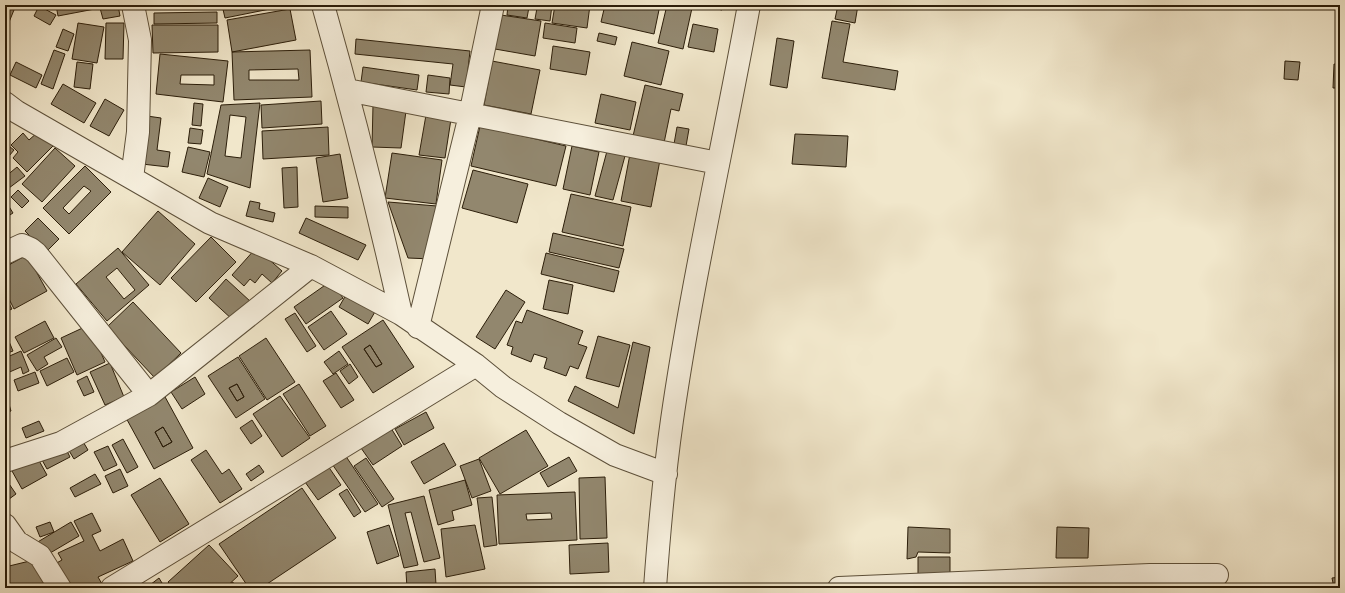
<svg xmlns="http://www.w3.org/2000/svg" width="1345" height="593" viewBox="0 0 1345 593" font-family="'IM FELL DW Pica',serif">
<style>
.building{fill:#92876e;stroke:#2c1e0a;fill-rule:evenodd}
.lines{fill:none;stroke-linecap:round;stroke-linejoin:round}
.minor-casing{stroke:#5d503a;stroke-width:24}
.minor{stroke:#f6efdd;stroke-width:22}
</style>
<rect width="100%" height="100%" fill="#f1e7cb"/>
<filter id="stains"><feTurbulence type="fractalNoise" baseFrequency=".005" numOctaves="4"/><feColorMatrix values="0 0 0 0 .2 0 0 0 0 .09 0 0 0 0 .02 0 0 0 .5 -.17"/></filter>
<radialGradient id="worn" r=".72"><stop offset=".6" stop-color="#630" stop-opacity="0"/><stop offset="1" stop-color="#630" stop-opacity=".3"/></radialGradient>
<path class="building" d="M5,5H16L5,32Z
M56,5H118L120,16L103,19L100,8L58,16Z
M222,5H290L225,18Z
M508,5H552L550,21L535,19L537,8L529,7L527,18L507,15Z
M555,5H590L587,28L552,23Z
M605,5H660L654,34L601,22Z
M667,5H679L692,8L683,49L658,43Z
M704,5H723L722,10L704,6Z
M838,5H858L855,23L835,19Z
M39,6L56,15L50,25L34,16Z
M290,9L296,40L232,52L227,20Z
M217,12V23L154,24V13Z
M501,15L541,21L535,56L495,49Z
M832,21L850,24L843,62L898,71L895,90L822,78Z
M78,23L104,27L97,63L72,59Z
M106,23H124L123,59H105Z
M545,23L577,28L575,43L543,38Z
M693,24L718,29L714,52L688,47Z
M152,25H218V52L153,53Z
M63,29L74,34L68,51L56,47Z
M599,33L617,37L615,45L597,41Z
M777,38L794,41L787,88L770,85Z
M356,39L470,51L466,87L450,85L453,64L355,54Z
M632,42L669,51L661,85L624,76Z
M553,46L590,52L586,75L550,69Z
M54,50L65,54L53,89L41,84Z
M310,50L312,97L234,100L232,52ZM298,69L299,80H249V70Z
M160,54L228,61L223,102L156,94ZM181,75H214V85L180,84Z
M492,61L540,70L531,114L484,105Z
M1285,61L1300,62L1298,80L1284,79Z
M16,62L42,75L36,88L10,75Z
M77,62L93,64L90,89L74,87Z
M1334,64L1340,65V88H1333Z
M363,67L419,75L417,90L361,82Z
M428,75L450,78L449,94L426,92Z
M63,84L96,103L84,123L51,104Z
M645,85L683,94L679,111L671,109L664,143L633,136Z
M601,94L636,102L630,130L595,123Z
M105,99L124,110L109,136L90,126Z
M321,101L322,124L262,128L261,105Z
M194,103L203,104L201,126L192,125Z
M260,103L250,188L207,174L221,105ZM230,115L246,117L241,158L225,156Z
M373,105L406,111L401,148L372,147Z
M426,115L451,119L445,158L419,155Z
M147,116L161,118L157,150L170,152L168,167L142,164Z
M480,126L566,146L556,186L471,166Z
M328,127L329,155L263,159L262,131Z
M677,127L689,129L686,146L674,144Z
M190,128L203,130L201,144L188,143Z
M38,132L53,146L27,172L13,158L18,152L11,145L23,133L29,140Z
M795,134L848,136L846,167L792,164Z
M5,143L14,150L5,161Z
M572,146L599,152L590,195L563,189Z
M188,147L210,152L204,177L182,172Z
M55,148L75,166L42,202L22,184Z
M607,151L625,156L613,200L595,196Z
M392,153L442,160L436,204L385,198Z
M340,154L348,198L323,202L316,158Z
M630,154L660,160L651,207L621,201Z
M85,166L111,192L69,234L43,208ZM84,186L91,191L69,214L63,208Z
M17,167L25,176L5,191V177Z
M297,167L298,207L284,208L282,168Z
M473,170L528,184L517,223L462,208Z
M208,178L228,187L220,207L199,198Z
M18,190L29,201L22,208L11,197Z
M571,194L631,207L623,246L562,232Z
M5,200L13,213L5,218Z
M250,201L260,203L259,209L275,213L273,222L246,216Z
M388,202L437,206L432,259L408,258Z
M315,206L348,207V218L315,217Z
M158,211L195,244L160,285L122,252Z
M38,218L59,239L46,252L25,231Z
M306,218L366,245L358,260L299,233Z
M553,233L624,249L619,268L549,252Z
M211,237L236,262L196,302L171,278Z
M118,248L149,285L107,321L76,284ZM117,268L135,290L124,299L106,277Z
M256,248L282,271L272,283L262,274L255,283L250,279L244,286L232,275Z
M546,253L619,271L614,292L541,274Z
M27,255L47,291L14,309L5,291V267Z
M226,279L251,302L234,321L209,298Z
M549,280L573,285L568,314L543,309Z
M331,281L343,298L306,324L294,307Z
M506,290L525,302L495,349L476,337Z
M347,293L376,310L368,324L339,307Z
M5,296L12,309L5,312Z
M133,302L181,353L155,378L107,327Z
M527,310L583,331L578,344L587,347L578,369L570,366L566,376L544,368L547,358L534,354L531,362L511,354L513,347L507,345L516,321L522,323Z
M331,311L347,334L324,350L308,327Z
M295,313L316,346L307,352L285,319Z
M383,320L414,367L373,393L342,347ZM370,345L382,364L376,367L364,349Z
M45,321L54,338L24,353L15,337Z
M89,325L105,362L77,375L61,338Z
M5,332L13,351L5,354Z
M598,336L630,345L619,387L586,378Z
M56,338L62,347L44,357L48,364L37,371L27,355Z
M266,338L295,382L267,400L239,356Z
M633,342L650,347L634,434L568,401L575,386L618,408Z
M370,345L382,364L376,367L364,349Z
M21,351L29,371L23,374L21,367L5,374V358Z
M339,351L348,364L333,374L324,362Z
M238,357L265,399L236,418L208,376ZM237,384L244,397L237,401L229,388Z
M67,358L74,372L47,386L40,371Z
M110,363L124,397L105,405L90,372Z
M350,364L358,377L349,384L340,371Z
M35,372L39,383L18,391L14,380Z
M336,373L354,400L341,408L323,381Z
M87,376L94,392L84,396L77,381Z
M195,377L205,394L182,409L171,392Z
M237,384L244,397L237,401L229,388Z
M299,384L326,426L310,436L283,394Z
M164,395L193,448L154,469L125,416ZM163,427L172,442L163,447L155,432Z
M280,396L310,438L282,457L253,414Z
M8,401L11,411L5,413V402Z
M426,412L434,428L404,445L395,429Z
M252,420L262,436L251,444L240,428Z
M39,421L44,431L26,438L22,428Z
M163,427L172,442L163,447L155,432Z
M391,428L402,446L373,465L361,448Z
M526,430L548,466L500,494L479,458Z
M123,439L138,467L127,473L112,445Z
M82,440L88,450L74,459L68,449Z
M444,443L456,465L424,484L411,462Z
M108,446L117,465L104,471L94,452Z
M65,447L70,457L47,469L42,460Z
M206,450L222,474L229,469L242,489L220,503L191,460Z
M343,452L378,504L365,512L330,461Z
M37,457L47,475L22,489L12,471Z
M569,457L577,471L548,487L540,473Z
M366,458L394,499L382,507L354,466Z
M479,459L491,491L472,498L460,466Z
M259,465L264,472L251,481L246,474Z
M328,466L341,485L318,500L305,482Z
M120,469L128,486L113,493L105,476Z
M95,474L101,484L75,497L70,488Z
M605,477L607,538L580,539L579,478Z
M5,478L16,494L5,502Z
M160,478L189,524L160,542L131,495Z
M465,480L472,505L452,511L454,520L438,525L429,490Z
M302,488L336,538L261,588H249L219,544Z
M347,489L361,512L354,517L339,494Z
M575,492L577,540L499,544L497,495ZM551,513L552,519L527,520L526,514Z
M424,496L440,558L424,562L411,512L405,513L418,565L404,568L388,505Z
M492,497L497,545L484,547L477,498Z
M92,513L101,531L92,535L100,551L123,539L133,561L98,577L102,584L92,588H65L53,565L62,560L58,553L84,541L74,521Z
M50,522L54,532L40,537L36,527Z
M71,522L79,536L45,556L36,543Z
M389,525L399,556L377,564L367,532Z
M475,525L485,569L446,577L441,529Z
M908,527L950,529V553L918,552L916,557L907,559Z
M1057,527L1089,528L1088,558H1056Z
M5,541L8,559L5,560Z
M608,543L609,572L570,574L569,545Z
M209,545L238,576L225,588H173L168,582Z
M918,557H950V575H918Z
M38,559L45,588H5V567Z
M435,569L436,585L407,588L406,572Z
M1340,577V588H1334L1332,578Z
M159,578L165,588H146Z
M232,582L242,588H229Z"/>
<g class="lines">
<defs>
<path id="minor" d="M323,5C352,107 378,211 401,314
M347,90L718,163
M5,103L17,112L210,223L311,266L401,314L476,365L503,387L559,423L615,455L666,474
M132,178L138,132L140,40L133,5
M5,253L22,245L31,249L36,253L149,395L311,266
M418,327L470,115L493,5
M5,461L61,443L149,395
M5,525L17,542L40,556L60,588
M112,588L476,365
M655,588C659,532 664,476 672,420C692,281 724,143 749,5
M839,588L1150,575H1217"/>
</defs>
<use href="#minor" class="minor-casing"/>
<use href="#minor" class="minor"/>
</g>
<rect width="1345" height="593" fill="none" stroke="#f1e7cb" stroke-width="20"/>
<rect x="6" y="6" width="1333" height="581" fill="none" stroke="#2c1e0a" stroke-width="2"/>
<rect x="10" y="10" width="1325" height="573" fill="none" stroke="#2c1e0a"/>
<rect width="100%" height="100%" filter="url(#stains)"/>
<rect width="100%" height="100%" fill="url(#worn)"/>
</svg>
